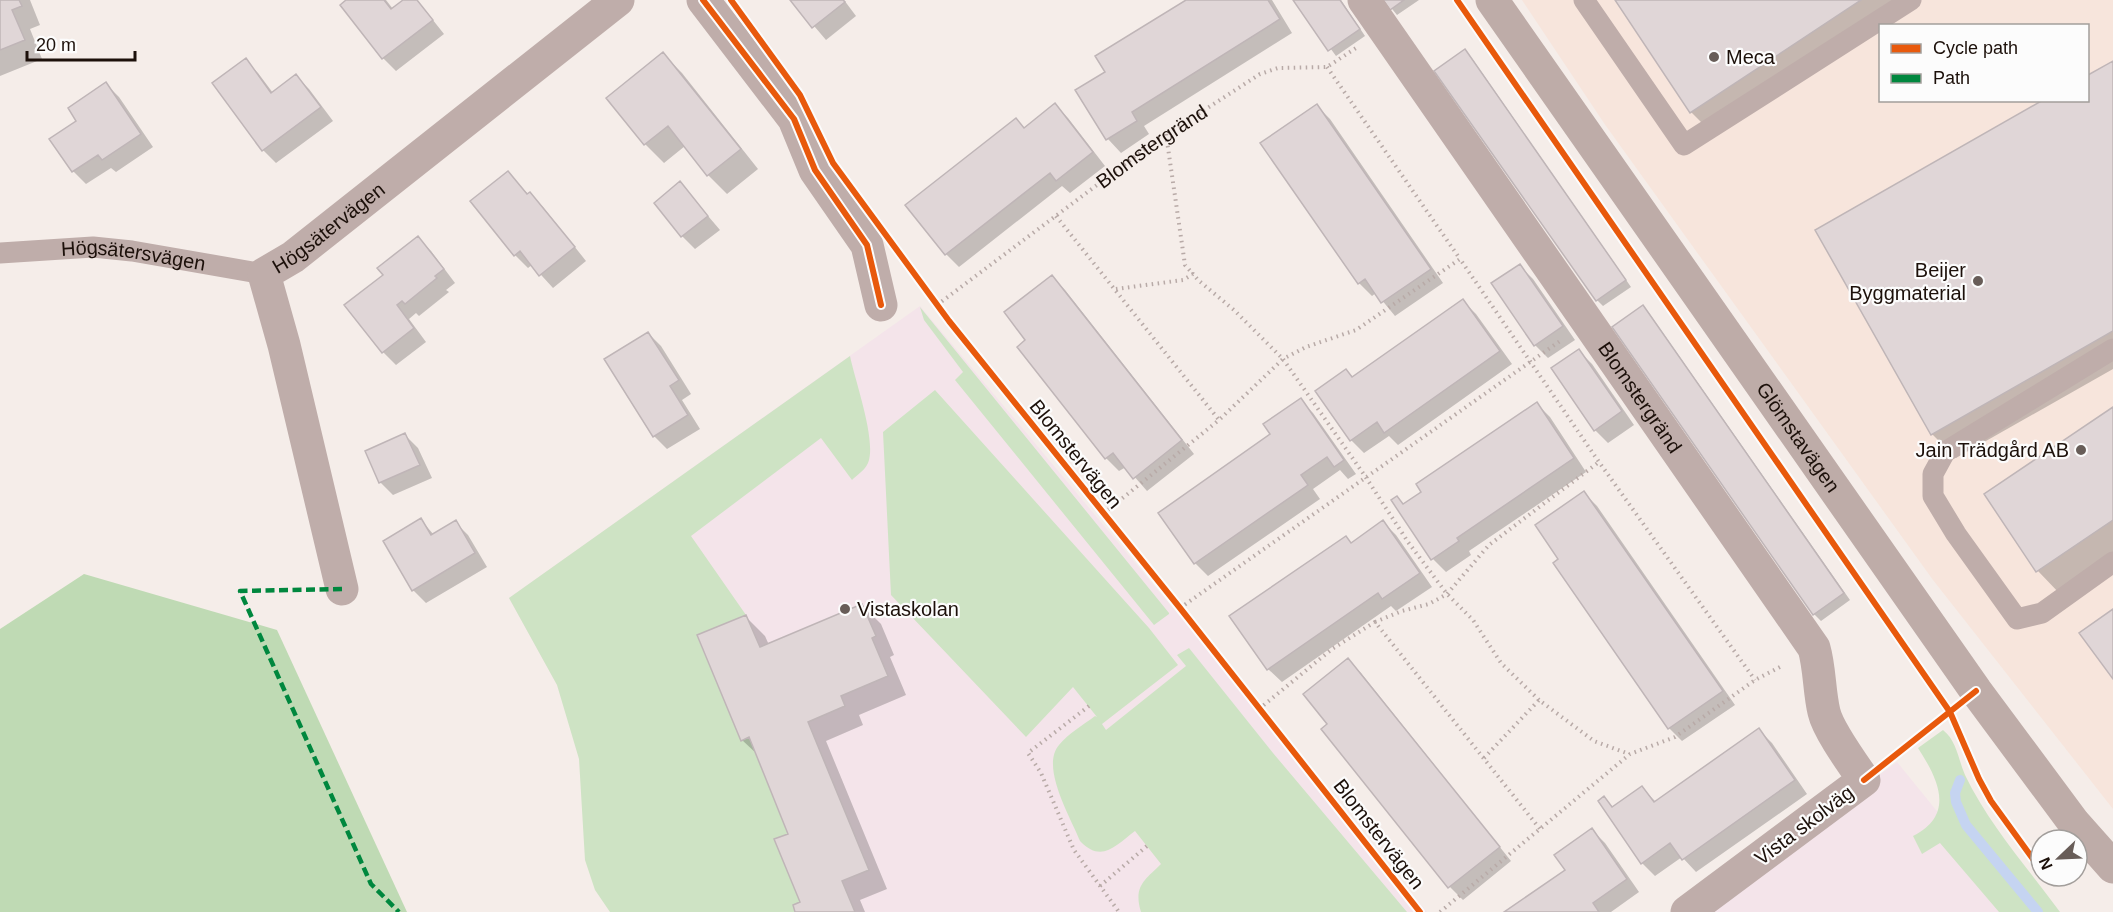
<svg xmlns="http://www.w3.org/2000/svg" width="2113" height="912" viewBox="0 0 2113 912" font-family="Arial,sans-serif">
<style>
.built{fill:#f7e5dc;fill-rule:evenodd}
.education{fill:#f4e4ea}
.green{fill:#cee3c4}
.forest{fill:#bfdab4}
.shadow{fill:#0003}
.lines{fill:none;stroke-linecap:round;stroke-linejoin:round}
.stream{stroke:#c5d4f1;stroke-width:10}
.building{fill:#e0d6d7;stroke:#bfb5b7;stroke-width:1.5}
.path{stroke:#b8aaa7;stroke-width:4;stroke-dasharray:1.5 4.5;stroke-linecap:butt}
.lane{stroke:#bfadaa;stroke-width:21}
.street{stroke:#bfadaa;stroke-width:33}
.secondary{stroke:#beaca8;stroke-width:33}
.quiet{stroke:#00873e;stroke-width:4.5;stroke-dasharray:9 4.5;stroke-linecap:butt}
.cycleway-casing{stroke:#fcfcfc;stroke-width:10}
.cycleway{stroke:#e8590c;stroke-width:6}
.poi-dot{fill:#685d58;stroke:#fcfcfc;stroke-width:2}
.labels{text-anchor:middle;stroke-width:4.5;stroke-linejoin:round;paint-order:stroke}
.poi-label{font-size:20px;fill:#1c100a;stroke:#fcfcfc;text-anchor:start}
.street-label{font-size:20px;fill:#1c100a;stroke:#fcfcfc}
</style>
<rect width="100%" height="100%" fill="#f5ede9"/>
<path class="built" d="M1522,0H2113V809L1933,580L1606,126ZM1880,26H2088V100H1880Z"/>
<path class="education" d="M920,306L1183,620L1427,912H683L509,598Z
M1897,762L2019,912H1687L1864,786Z"/>
<path class="green" d="M920,307L1169,613V614L1154,625L955,380L963,372L924,320Z
M850,356C855,381 877,441 868,463C865,470 857,475 852,480L821,438L691,536L746,615L697,636L741,740L749,737L788,834L775,839L800,902L793,905L795,912H610L595,890L585,860L579,759L557,685L509,598Z
M935,390L1149,628L1178,665L1102,724L1106,730L1186,666L1177,655L1189,648L1273,753L1407,912H1141C1133,886 1145,880 1161,864L1135,831C1116,845 1102,864 1080,841C1071,818 1040,767 1059,745C1068,734 1083,725 1095,716L1097,717L1073,687L1026,737L891,595L883,432Z
M1943,730C1957,741 1958,759 1965,775C1989,825 2028,868 2060,912H1999L1940,843L1922,854L1913,836C1956,814 1938,779 1918,748Z"/>
<path class="forest" d="M84,574L277,630L407,912H0V629Z"/>
<path class="shadow" d="M0,0H30L40,25L30,29L42,59L0,76Z
M348,0H386L393,9L405,0H417L444,34L396,71L383,58Z
M792,0H844L856,16L826,40Z
M1189,0H1272L1292,33L1144,126L1149,134L1121,153L1108,139L1077,91L1107,72Z
M1295,0H1341L1365,36L1336,56Z
M1385,0H1419L1397,15Z
M1617,0H1920L1715,136L1691,112Z
M663,54L682,73L758,169L727,194L708,175L685,146L664,163L645,144Z
M1471,57L1631,287L1603,306L1597,300Z
M245,60L258,73L273,93L296,76L309,89L333,121L276,163L263,150Z
M2113,62V369L1956,458L1932,434L2088,100V77Z
M106,84L119,97L153,147L116,172L111,168L86,184L73,171L51,139L78,121Z
M1055,105L1068,118L1105,166L1070,193L1062,186L959,267L946,254L1025,129Z
M1317,106L1330,119L1443,283L1395,316L1376,293L1372,296L1359,283Z
M508,173L529,195L530,194L543,207L586,261L553,288L532,265L528,268L515,255Z
M680,183L720,230L695,249L682,236L656,203Z
M418,238L431,251L455,283L446,290L449,292L419,316L416,313L409,319L426,342L396,365L383,352L385,275Z
M1520,266L1533,279L1575,340L1548,358L1535,345Z
M1052,277L1065,290L1194,454L1147,491L1126,467L1119,471L1106,458L1019,347L1027,340Z
M1463,301L1476,314L1512,364L1398,445L1389,436L1364,453L1351,440L1317,391L1346,370L1354,378Z
M1643,307L1649,313L1850,600L1821,621L1814,614L1614,327Z
M648,333L661,346L691,394L682,400L700,429L667,449L654,436Z
M1579,351L1592,364L1634,425L1608,443L1595,430Z
M1300,400L1313,413L1356,474L1348,479L1340,470L1313,489L1320,499L1208,576L1195,563L1160,513L1273,435Z
M1537,404L1550,417L1586,472L1469,551L1471,555L1446,572L1433,559L1397,498L1404,505Z
M2113,409V560L2061,595L2038,571Z
M405,435L418,448L432,478L393,495L380,482Z
M1584,493L1597,506L1735,705L1682,741L1669,728L1560,560Z
M421,520L434,535L455,522L468,535L487,567L426,603L413,590Z
M1383,522L1396,535L1432,587L1396,611L1391,606L1282,682L1268,669L1232,617L1346,538L1352,544Z
M862,605L881,624L894,655L890,657L906,695L859,715L863,725L826,741L887,889L860,900L865,912H797L802,903L790,834L758,755L742,740L746,617L765,636L769,645Z
M1348,660L1361,673L1511,861L1463,900L1450,887L1323,729L1329,724Z
M1759,730L1772,743L1807,794L1696,872L1682,857L1655,876L1642,863L1604,798L1614,808L1642,788L1656,802Z
M1592,830L1605,843L1639,892L1611,912H1507L1567,870Z"/>
<g class="lines">
<path class="stream" d="M1960,780L1955,793L1956,802L1966,825L2038,912"/>
</g>
<path class="building" d="M0,0H19L22,6L12,10L25,40L0,50Z
M346,0H384L391,9L403,0H417L433,20L382,59L340,5Z
M790,0H843L845,2L812,28Z
M1186,0H1268L1280,19L1132,112L1137,121L1106,140L1075,90L1105,72L1095,56Z
M1293,0H1340L1360,29L1328,51Z
M1383,0H1404L1390,10Z
M1615,0H1861L1690,113Z
M1465,49L1626,280L1596,301L1434,71Z
M663,52L741,149L707,176L668,126L644,145L606,98Z
M246,58L271,93L296,74L321,107L262,151L212,83Z
M2113,61V331L1931,435L1815,230L2043,100H2088V75Z
M106,82L141,134L102,160L98,155L72,172L49,139L76,121L68,108Z
M1055,103L1093,152L1056,181L1050,173L945,255L905,205L1016,118L1024,128Z
M1317,104L1431,269L1381,303L1365,279L1358,284L1260,143Z
M508,171L527,194L530,192L575,247L539,276L520,251L514,256L470,201Z
M680,181L708,216L681,237L654,203Z
M418,236L444,269L435,276L437,278L405,304L402,301L397,305L414,328L382,353L344,305L383,275L377,268Z
M1520,264L1563,326L1534,346L1491,283Z
M1052,275L1182,440L1133,479L1113,453L1105,459L1017,347L1025,340L1004,312Z
M1463,299L1500,351L1384,433L1377,422L1350,441L1315,391L1346,369L1352,377Z
M1643,305L1844,593L1813,615L1612,327Z
M648,332L679,380L670,386L688,415L653,437L604,359Z
M1579,349L1622,411L1594,431L1551,368Z
M1301,398L1344,460L1334,467L1327,457L1301,475L1308,485L1194,564L1158,513L1270,434L1263,424Z
M1537,402L1574,458L1457,538L1459,541L1431,560L1391,500L1397,496L1403,504L1421,492L1416,484Z
M2113,407V520L2036,572L1984,494Z
M405,433L420,465L379,483L365,451Z
M1584,491L1723,691L1668,729L1553,563L1558,559L1535,525Z
M421,518L431,535L456,520L475,553L412,591L383,541Z
M1383,520L1420,573L1382,599L1378,593L1267,670L1229,616L1346,536L1351,543Z
M862,604L876,636L872,638L888,676L841,696L845,706L808,722L869,870L842,881L855,912H795L793,905L800,902L774,839L788,834L749,737L741,741L697,635L746,615L760,647Z
M2113,609V679L2079,633Z
M1348,658L1500,847L1448,888L1321,729L1327,724L1303,694Z
M1759,728L1795,780L1682,860L1670,843L1641,864L1598,801L1604,796L1612,807L1642,786L1654,802Z
M1592,828L1627,879L1593,903L1599,912H1504L1565,870L1554,855Z"/>
<g class="lines">
<g class="path">
<path d="M1327,67L1460,259"/>
<path d="M1166,134L1185,265L1193,274"/>
<path d="M1056,216L1219,420L1103,514"/>
<path d="M1116,289L1183,280L1193,274L1198,280L1234,310L1283,359L1219,420"/>
<path id="s1" d="M937,305L1149,146L1260,74L1278,68L1327,67L1356,48"/>
<path d="M1180,608L1560,341"/>
<path d="M1375,622L1402,611L1429,604L1447,594L1489,545L1599,462"/>
<path d="M1539,700L1501,663L1473,620L1447,594L1408,542L1365,476L1283,359L1306,347L1356,330L1460,259L1599,462L1755,680"/>
<path d="M1089,706L1028,753L1041,773L1074,850L1119,912"/>
<path d="M1259,709L1332,649L1375,622L1540,829"/>
<path d="M1484,758L1539,700L1594,741L1629,754"/>
<path d="M1100,886L1147,846"/>
<path d="M1440,912L1630,754L1675,737L1755,680L1782,666"/>
</g>
<g class="lane">
<path d="M1584,0L1684,145L1911,0"/>
<path id="s2" d="M0,253L93,247L132,251L264,274"/>
<path d="M2113,349L1945,452L1933,474V496L1956,534L2017,619L2042,613L2113,562"/>
</g>
<g class="street">
<path d="M703,0L794,119L815,170L867,245L881,305"/>
<path id="s3" d="M1364,0L1814,648C1820,669 1819,691 1824,712C1828,730 1853,764 1864,780L1687,912"/>
<path id="s4" d="M342,589L284,345L264,274L293,257L618,0"/>
</g>
<path class="secondary" id="s5" d="M1492,0L1976,691L2074,823L2113,867"/>
<path class="quiet" d="M342,589L240,591L371,884L399,912"/>
<defs>
<path id="cycleway" d="M703,0L794,119L815,170L867,245L881,305
M731,0L800,95L833,163L949,321L1180,608L1420,912
M1457,0L1950,712L1979,779L1991,801L2041,870
M1864,780L1976,691"/>
</defs>
<use href="#cycleway" class="cycleway-casing"/>
<use href="#cycleway" class="cycleway"/>
</g>
<g class="poi-dot">
<circle cx="1714" cy="57" r="6"/>
<circle cx="1978" cy="281" r="6"/>
<circle cx="2081" cy="450" r="6"/>
<circle cx="845" cy="609" r="6"/>
</g>
<g class="labels">
<g class="poi-label">
<text x="1726" y="64">Meca</text>
<text x="1966" y="277" text-anchor="end">Beijer<tspan x="1966" dy="23">Byggmaterial</tspan></text>
<text x="2069" y="457" text-anchor="end">Jain Trädgård AB</text>
<text x="857" y="616">Vistaskolan</text>
</g>
<g class="street-label">
<text dy="7" stroke="none"><textPath href="#s1" startOffset="267">Blomstergränd</textPath></text>
<text dy="7" stroke="none"><textPath href="#s4" startOffset="404">Högsätervägen</textPath></text>
<text dy="7" stroke="none"><textPath href="#s2" startOffset="134">Högsätersvägen</textPath></text>
<text dy="7" stroke="none"><textPath href="#s3" startOffset="484">Blomstergränd</textPath></text>
<text dy="7" stroke="none"><textPath href="#s5" startOffset="534">Glömstavägen</textPath></text>
<text transform="translate(1076 454) rotate(51)" y="7">Blomstervägen</text>
<text transform="translate(1804 825) rotate(-37)" y="7">Vista skolväg</text>
<text transform="translate(1379 834) rotate(52)" y="7">Blomstervägen</text>
</g>
</g>
<rect x="1879" y="24" width="210" height="78" fill="#fcfcfc" stroke="#a29e9b" stroke-width="1.5"/>
<rect x="1891" y="44" width="30" height="9" fill="#e8590c" stroke="#a29e9b" stroke-width="1.5"/>
<text x="1933" y="54" font-size="18" fill="#1c100a">Cycle path</text>
<rect x="1891" y="74" width="30" height="9" fill="#00873e" stroke="#a29e9b" stroke-width="1.5"/>
<text x="1933" y="84" font-size="18" fill="#1c100a">Path</text>
<g transform="translate(2059 858) rotate(247)"><circle r="28" fill="#fcfcfc" stroke="#a29e9b" stroke-width="1.5"/>
<path d="M0-4.5L10 22L0 15L-10 22Z" fill="#685d58"/>
<text y="-9" font-size="16" font-weight="bold" text-anchor="middle" fill="#1c100a">N</text>
</g>
<path d="M27 51v9h108v-9" fill="none" stroke="#1c100a" stroke-width="3"/>
<text x="36" y="51" font-size="18" fill="#1c100a" stroke="#fcfcfc" stroke-width="4.5" paint-order="stroke">20 m</text>
</svg>
